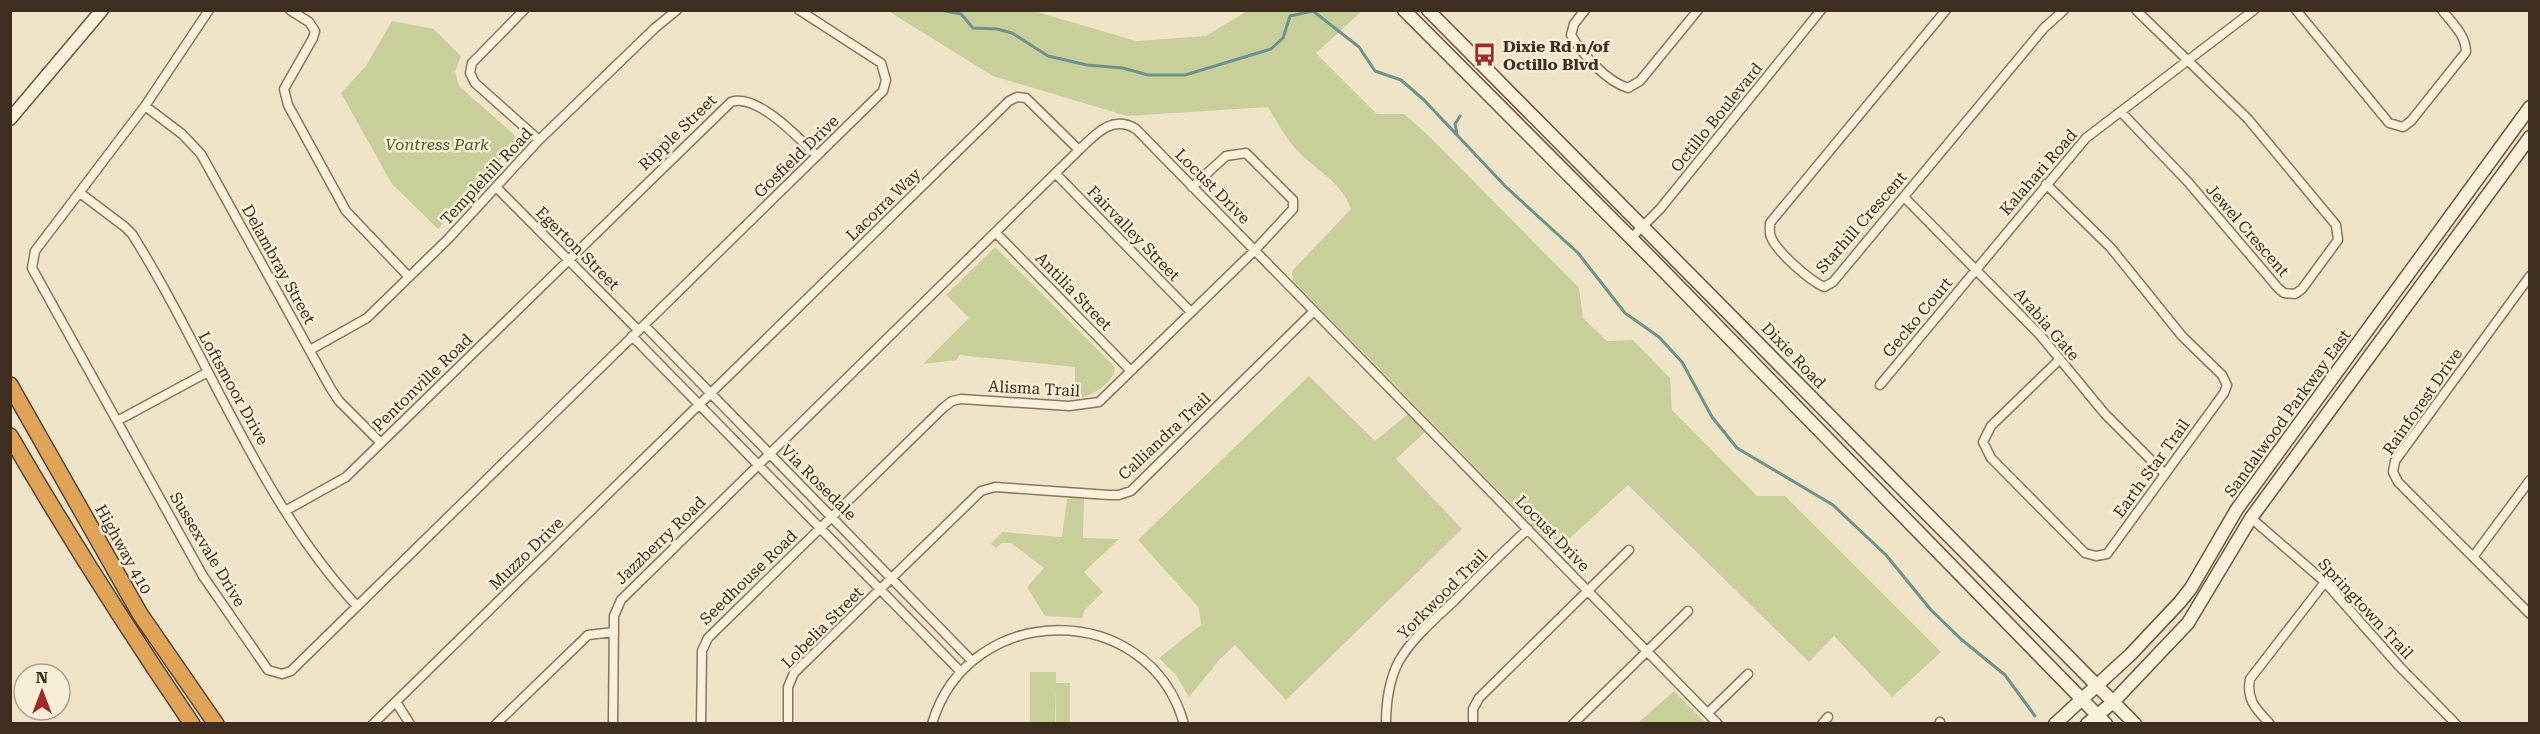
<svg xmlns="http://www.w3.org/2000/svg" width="2540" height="734" viewBox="0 0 2540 734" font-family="'Roboto Serif',serif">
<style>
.green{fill:#c9cf9b}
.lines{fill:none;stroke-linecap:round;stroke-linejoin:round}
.stream{stroke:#6f938a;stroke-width:3}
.minor-casing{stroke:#8d765c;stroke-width:11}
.secondary-casing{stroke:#6f573f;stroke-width:15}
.motorway-casing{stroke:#5b4430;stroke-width:18}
.minor{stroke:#faf1dc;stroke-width:8}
.secondary{stroke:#faf1dc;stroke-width:12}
.motorway{stroke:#e0a458;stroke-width:15}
.labels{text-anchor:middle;stroke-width:5;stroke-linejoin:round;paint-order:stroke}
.poi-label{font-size:16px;font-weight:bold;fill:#3d2e20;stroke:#f7eed8;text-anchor:start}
.street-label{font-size:16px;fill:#3d2e20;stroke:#f7eed8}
.park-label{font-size:16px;font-style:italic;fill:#4d5a26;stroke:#f7eed8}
</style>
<rect width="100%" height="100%" fill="#f0e4c8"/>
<path class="green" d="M888,11H1034L1136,41L1206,36L1247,11H1362L1316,53L1377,114H1404L1429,136L1579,288L1583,318L1607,341L1633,340L1670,378L1672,410L1757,496H1785L1941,652L1892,697L1834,636L1809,662L1628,485L1557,550L1293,281L1292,271L1351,209C1341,180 1313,169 1294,147C1284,135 1276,120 1268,107L1127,116L993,76Z
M392,21L434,29L461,56L455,72L459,86L519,139L438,229L392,184L341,93L366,66Z
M995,247L1115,367C1115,383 1089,398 1075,399V367L959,355L957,360L923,364L969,318L946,295Z
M1309,376L1375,441L1408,414L1425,432L1396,459L1462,529L1286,700L1235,645L1220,659L1189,697L1176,675L1159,658L1201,625L1199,608L1138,540Z
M1074,498H1084L1083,538L1119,539L1084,572L1103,592L1084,611L1082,618L1045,616L1027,587L1044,568L1011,543H1002L996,548L991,544L1002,532L1062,537L1067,499Z
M1030,672H1056V683H1070V722H1056V689L1055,722H1030Z
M1674,691L1706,723H1638Z"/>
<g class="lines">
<path class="stream" d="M940,10L961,14L973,28L997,29L1012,33L1048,56L1087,65L1123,68L1148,75H1185L1271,49L1283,38L1290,16L1313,11L1359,47L1375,71L1401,80L1424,100L1506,187L1578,253L1625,313L1659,337L1682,362L1712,417L1737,448L1833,505L1886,555L1931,610L1962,640L2005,675L2035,716
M1457,134L1455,124L1460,116"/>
<defs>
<path id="minor" d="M209,10L145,106L35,251L32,268L203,576L268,670L282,674L291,671L883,91L886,80L881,63L799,10
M290,10L309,22L315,31L313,38L284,89L288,105L346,211L409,277
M524,10L472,63L470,73L475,83L539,140
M1585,10L1574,24L1571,35C1582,54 1606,81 1628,88L1640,81L1698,10
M1946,10L1770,223C1770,228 1769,233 1771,237C1777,252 1809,280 1824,287L1833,282L2044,28L2064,10
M2296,10L2389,123L2403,127L2411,121L2466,52C2466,35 2452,23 2442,10
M145,106L182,134L201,154L331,389L339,401L381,443
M2121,112L2188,182L2278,288L2284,293L2295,294L2302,289L2338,240L2336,225L2248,119L2136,10
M1056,174L1191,312
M2046,184L2111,248L2182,336L2222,375L2227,385L2224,393L2107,554L2096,556L2085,553L1991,458L1983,442L1991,426L2059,360
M497,188L638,330
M80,193L125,227L132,234C208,355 259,501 357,606
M1904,197L2040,335L2105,414L2164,473
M996,233L1131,371
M1631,238L1660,209L1821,10
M2530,276L2395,461L2393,472L2398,482L2530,614
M644,325L972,661
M632,336L960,671
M310,350L367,318L448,239L539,140L655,28L677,10
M1880,385L2086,138L2254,10
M117,421L208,372
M285,511L346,477L731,102C757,93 799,138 817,156
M2251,518L2325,582L2399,666L2456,724
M2473,557L2530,480
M396,702L410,724
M1708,713L1748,674
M373,724L1009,101L1017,97L1026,98L1079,150
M496,724L588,635L614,632
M613,724L614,616L621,600L1079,150C1095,135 1112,114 1136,129L1718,724
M701,724L702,651L708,638L943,408L952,401L961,399L1069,406L1099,402L1255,250L1293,209V200L1246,153L1226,156L1192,187
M788,724V687L794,673L981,491L995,487L1109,495H1119L1131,491L1314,311
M932,724C968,600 1149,598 1184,724
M1386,724C1386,702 1389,680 1399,661C1413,637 1436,618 1455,600C1479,576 1503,552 1528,529
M1473,724V709L1479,698L1629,550
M1573,724L1688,611
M1822,724L1828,717
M1939,724L1940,722
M2270,724C2256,709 2246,700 2250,679L2325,582"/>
<path id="secondary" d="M1404,10L1650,257L2106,724
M1428,10L2135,724
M10,119L102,10
M2055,724L2131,654L2180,602L2191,588L2237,509L2530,107
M2087,724L2113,702L2188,623L2251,518L2530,137"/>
<path id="motorway" d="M10,385L140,614L216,724
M10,436C67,534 128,630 192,724"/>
</defs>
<use href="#minor" class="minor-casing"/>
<use href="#secondary" class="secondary-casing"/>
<use href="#motorway" class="motorway-casing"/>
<use href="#minor" class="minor"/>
<use href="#secondary" class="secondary"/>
<use href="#motorway" class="motorway"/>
</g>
<defs>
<symbol id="bus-bare" viewBox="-9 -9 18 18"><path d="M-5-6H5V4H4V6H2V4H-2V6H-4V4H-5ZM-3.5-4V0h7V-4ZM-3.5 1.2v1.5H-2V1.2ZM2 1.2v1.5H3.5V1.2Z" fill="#9e2a2b" stroke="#f7eed8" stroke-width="2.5" paint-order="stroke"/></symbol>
</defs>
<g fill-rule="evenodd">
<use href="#bus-bare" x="1468" y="38" width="33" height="33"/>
</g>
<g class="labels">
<g class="poi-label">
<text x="1503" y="52">Dixie Rd n/of<tspan x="1503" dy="18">Octillo Blvd</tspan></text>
</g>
<g class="street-label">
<text transform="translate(1716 117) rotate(-51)" y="6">Octillo Boulevard</text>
<text transform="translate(677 132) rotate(-44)" y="6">Ripple Street</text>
<text transform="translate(796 156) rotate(-44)" y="6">Gosfield Drive</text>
<text transform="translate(2038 172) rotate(-49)" y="6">Kalahari Road</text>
<text transform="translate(486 176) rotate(-47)" y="6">Templehill Road</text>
<text transform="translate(1213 186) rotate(45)" y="6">Locust Drive</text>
<text transform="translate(883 204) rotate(-44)" y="6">Lacorra Way</text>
<text transform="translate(1861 222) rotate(-49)" y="6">Starhill Crescent</text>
<text transform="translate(2248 230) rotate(49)" y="6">Jewel Crescent</text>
<text transform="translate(1134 233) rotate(46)" y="6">Fairvalley Street</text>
<text transform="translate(578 248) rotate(45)" y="6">Egerton Street</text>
<text transform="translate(279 264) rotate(61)" y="6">Delambray Street</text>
<text transform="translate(1074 291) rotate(46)" y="6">Antilia Street</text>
<text transform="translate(1917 317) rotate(-50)" y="6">Gecko Court</text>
<text transform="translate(2047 324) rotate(49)" y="6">Arabia Gate</text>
<text transform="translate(1794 355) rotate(46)" y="6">Dixie Road</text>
<text transform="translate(422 382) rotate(-44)" y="6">Pentonville Road</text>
<text transform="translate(234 388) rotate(61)" y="6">Loftsmoor Drive</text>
<text transform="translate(1034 388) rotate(3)" y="6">Alisma Trail</text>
<text transform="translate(2422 401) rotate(-55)" y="6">Rainforest Drive</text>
<text transform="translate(2287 413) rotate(-54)" y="6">Sandalwood Parkway East</text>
<text transform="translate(1164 436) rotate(-43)" y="6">Calliandra Trail</text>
<text transform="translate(2151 468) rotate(-54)" y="6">Earth Star Trail</text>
<text transform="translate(819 482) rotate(45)" y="6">Via Rosedale</text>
<text transform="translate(1553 533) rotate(46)" y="6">Locust Drive</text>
<text transform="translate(660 540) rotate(-44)" y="6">Jazzberry Road</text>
<text transform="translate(124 549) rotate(61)" y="6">Highway 410</text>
<text transform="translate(208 549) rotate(59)" y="6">Sussexvale Drive</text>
<text transform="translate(526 553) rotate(-44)" y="6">Muzzo Drive</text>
<text transform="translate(748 577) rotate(-44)" y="6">Seedhouse Road</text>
<text transform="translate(1442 594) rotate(-45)" y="6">Yorkwood Trail</text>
<text transform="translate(2366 608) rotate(47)" y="6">Springtown Trail</text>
<text transform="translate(822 627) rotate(-45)" y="6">Lobelia Street</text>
</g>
<g class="park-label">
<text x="437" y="150">Vontress Park</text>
</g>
</g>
<rect width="2540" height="734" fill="none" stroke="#3d2e20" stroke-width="24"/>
<g transform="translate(42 692)"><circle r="28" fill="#f7eed8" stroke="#ada18e" stroke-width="1.5"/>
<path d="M0-4.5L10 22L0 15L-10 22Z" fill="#9e2a2b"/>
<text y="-9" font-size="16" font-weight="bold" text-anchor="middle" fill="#3d2e20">N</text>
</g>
</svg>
